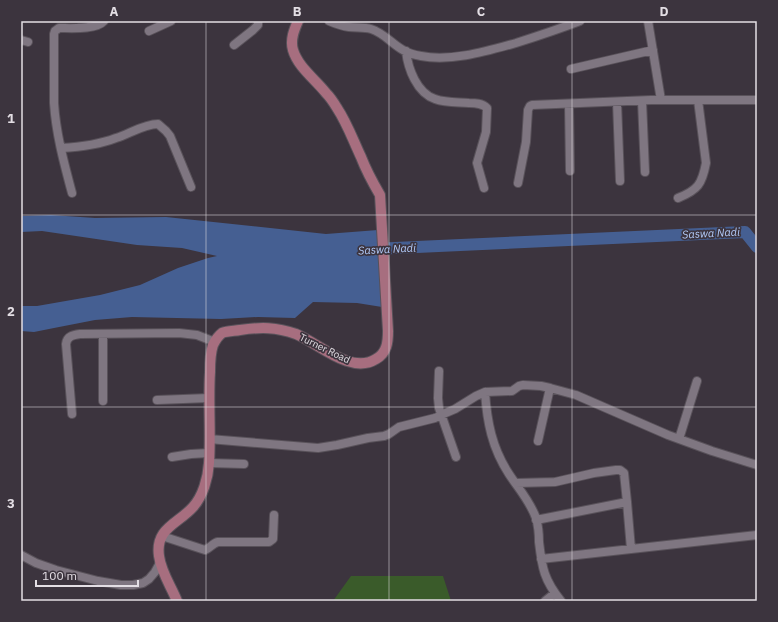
<svg xmlns="http://www.w3.org/2000/svg" width="778" height="622" viewBox="0 0 778 622" font-family="'IBM Plex Sans',sans-serif">
<style>
.green{fill:#3a5b2a}
.water{fill:#455f92}
.lines{fill:none;stroke-linecap:round;stroke-linejoin:round}
.river{stroke:#455f92;stroke-width:12}
.minor-casing{stroke:#59525a;stroke-width:10}
.major-casing{stroke:#59525a;stroke-width:12}
.minor{stroke:#7f7681;stroke-width:8}
.major{stroke:#a76e7f;stroke-width:10}
.grid{fill:none;stroke:#e3dee4;stroke-width:1;stroke-opacity:0.55}
.labels{text-anchor:middle;stroke-width:3.5;stroke-linejoin:round;paint-order:stroke}
.street-label{font-size:10px;fill:#e3dee4;stroke:#3c343e}
.water-label{font-size:11px;font-style:italic;fill:#b3ccfb;stroke:#3c343e}
.neatline{fill:none;stroke:#e3dee4;stroke-width:1.5}
.grid-label{font-size:13px;text-anchor:middle;font-weight:bold;fill:#e3dee4}
</style>
<rect width="100%" height="100%" fill="#3c343e"/>
<path class="green" d="M351,576H443L451,601H333Z"/>
<path class="water" d="M51,215L95,218L166,217L326,234L378,230L382,307L357,303L313,302L295,318L258,317L221,319L132,317L95,320L54,328L34,332L21,331V306H37L100,295L140,285L178,268L208,258L217,256L182,248L137,245L42,231L21,232V216Z"/>
<g class="lines">
<path class="river" d="M373,249L745,232L757,247"/>
<defs>
<path id="minor" d="M329,21C336,24 342,26 349,27C356,28 364,27 371,29C384,33 392,44 403,50C408,53 415,55 421,56C451,62 487,51 516,43C538,36 559,29 580,21
M648,21L661,100
M149,31L171,21
M21,40L28,42
M234,45L253,30L258,25V21
M406,51C408,69 417,93 435,99C446,103 458,102 469,103C475,103 482,103 487,108L486,132L477,163L484,188
M571,69L653,50
M642,101L645,172
M617,102L620,181
M569,104L570,171
M61,148C80,147 98,145 116,138C129,134 144,124 158,124L166,131L170,136L191,187
M518,183L526,142L528,110L530,106L532,105L651,100H757
M72,193C64,163 56,134 54,103V34L55,31L59,28C71,28 96,30 104,21
M678,198C698,190 702,184 706,163L698,100
M103,334V401
M439,371L438,398L439,408L456,457
M485,392L512,391L519,386L523,385L541,386L550,388L576,395L668,435L712,451L757,465
M157,400L209,398
M72,414L66,344C67,336 73,335 80,334L179,333L197,335L215,342
M209,439L318,448L337,445L368,438L384,436L389,434L399,427L435,418L441,415L455,409L476,396L485,392C487,422 492,448 509,474C518,488 530,501 536,518C538,525 539,534 539,542C542,568 544,580 561,601
M679,439L697,381
M538,441L550,388
M172,457L191,454L209,453
M209,463L244,464
M516,483L555,482L594,473L616,470H620L624,473L627,502L536,520
M627,502L631,549
M162,536L205,550C210,548 213,543 218,542H269L273,539L274,515
M21,555L36,563L56,570L98,581L121,585H133L143,583L149,579L155,572L160,563
M541,559L757,535
M545,601L555,593"/>
<path id="major" d="M177,601C171,586 161,572 159,556C155,528 178,524 193,507C203,496 208,478 209,463C211,432 208,402 210,372C210,363 210,354 213,345C215,341 218,336 222,333C227,331 234,331 240,330C261,327 276,327 296,334C318,343 351,375 376,359C387,353 388,342 388,331L380,195C373,183 366,170 361,157C353,140 347,123 337,108C334,103 330,97 326,93C315,79 298,67 293,50C290,40 294,30 298,21"/>
</defs>
<use href="#minor" class="minor-casing"/>
<use href="#major" class="major-casing"/>
<use href="#minor" class="minor"/>
<use href="#major" class="major"/>
</g>
<path class="grid" d="M206,21V601M389,21V601M572,21V601M21,215H757M21,407H757"/>
<g class="labels">
<g class="street-label">
<text transform="translate(325 348) rotate(26)" y="4">Turner Road</text>
</g>
<g class="water-label">
<text transform="translate(711 233) rotate(-3)" y="4">Saswa Nadi</text>
<text transform="translate(387 249) rotate(-3)" y="4">Saswa Nadi</text>
</g>
</g>
<rect width="778" height="622" fill="none" stroke="#3c343e" stroke-width="44"/>
<path d="M36 580v6h102v-6" fill="none" stroke="#e3dee4" stroke-width="2"/>
<text x="42" y="580" font-size="12" fill="#e3dee4" stroke="#3c343e" stroke-width="3" paint-order="stroke">100 m</text>
<rect x="22" y="22" width="734" height="578" class="neatline"/>
<g class="grid-label">
<text x="114" y="16">A</text>
<text x="297" y="16">B</text>
<text x="481" y="16">C</text>
<text x="664" y="16">D</text>
<text x="11" y="123">1</text>
<text x="11" y="316">2</text>
<text x="11" y="508">3</text>
</g>
</svg>
